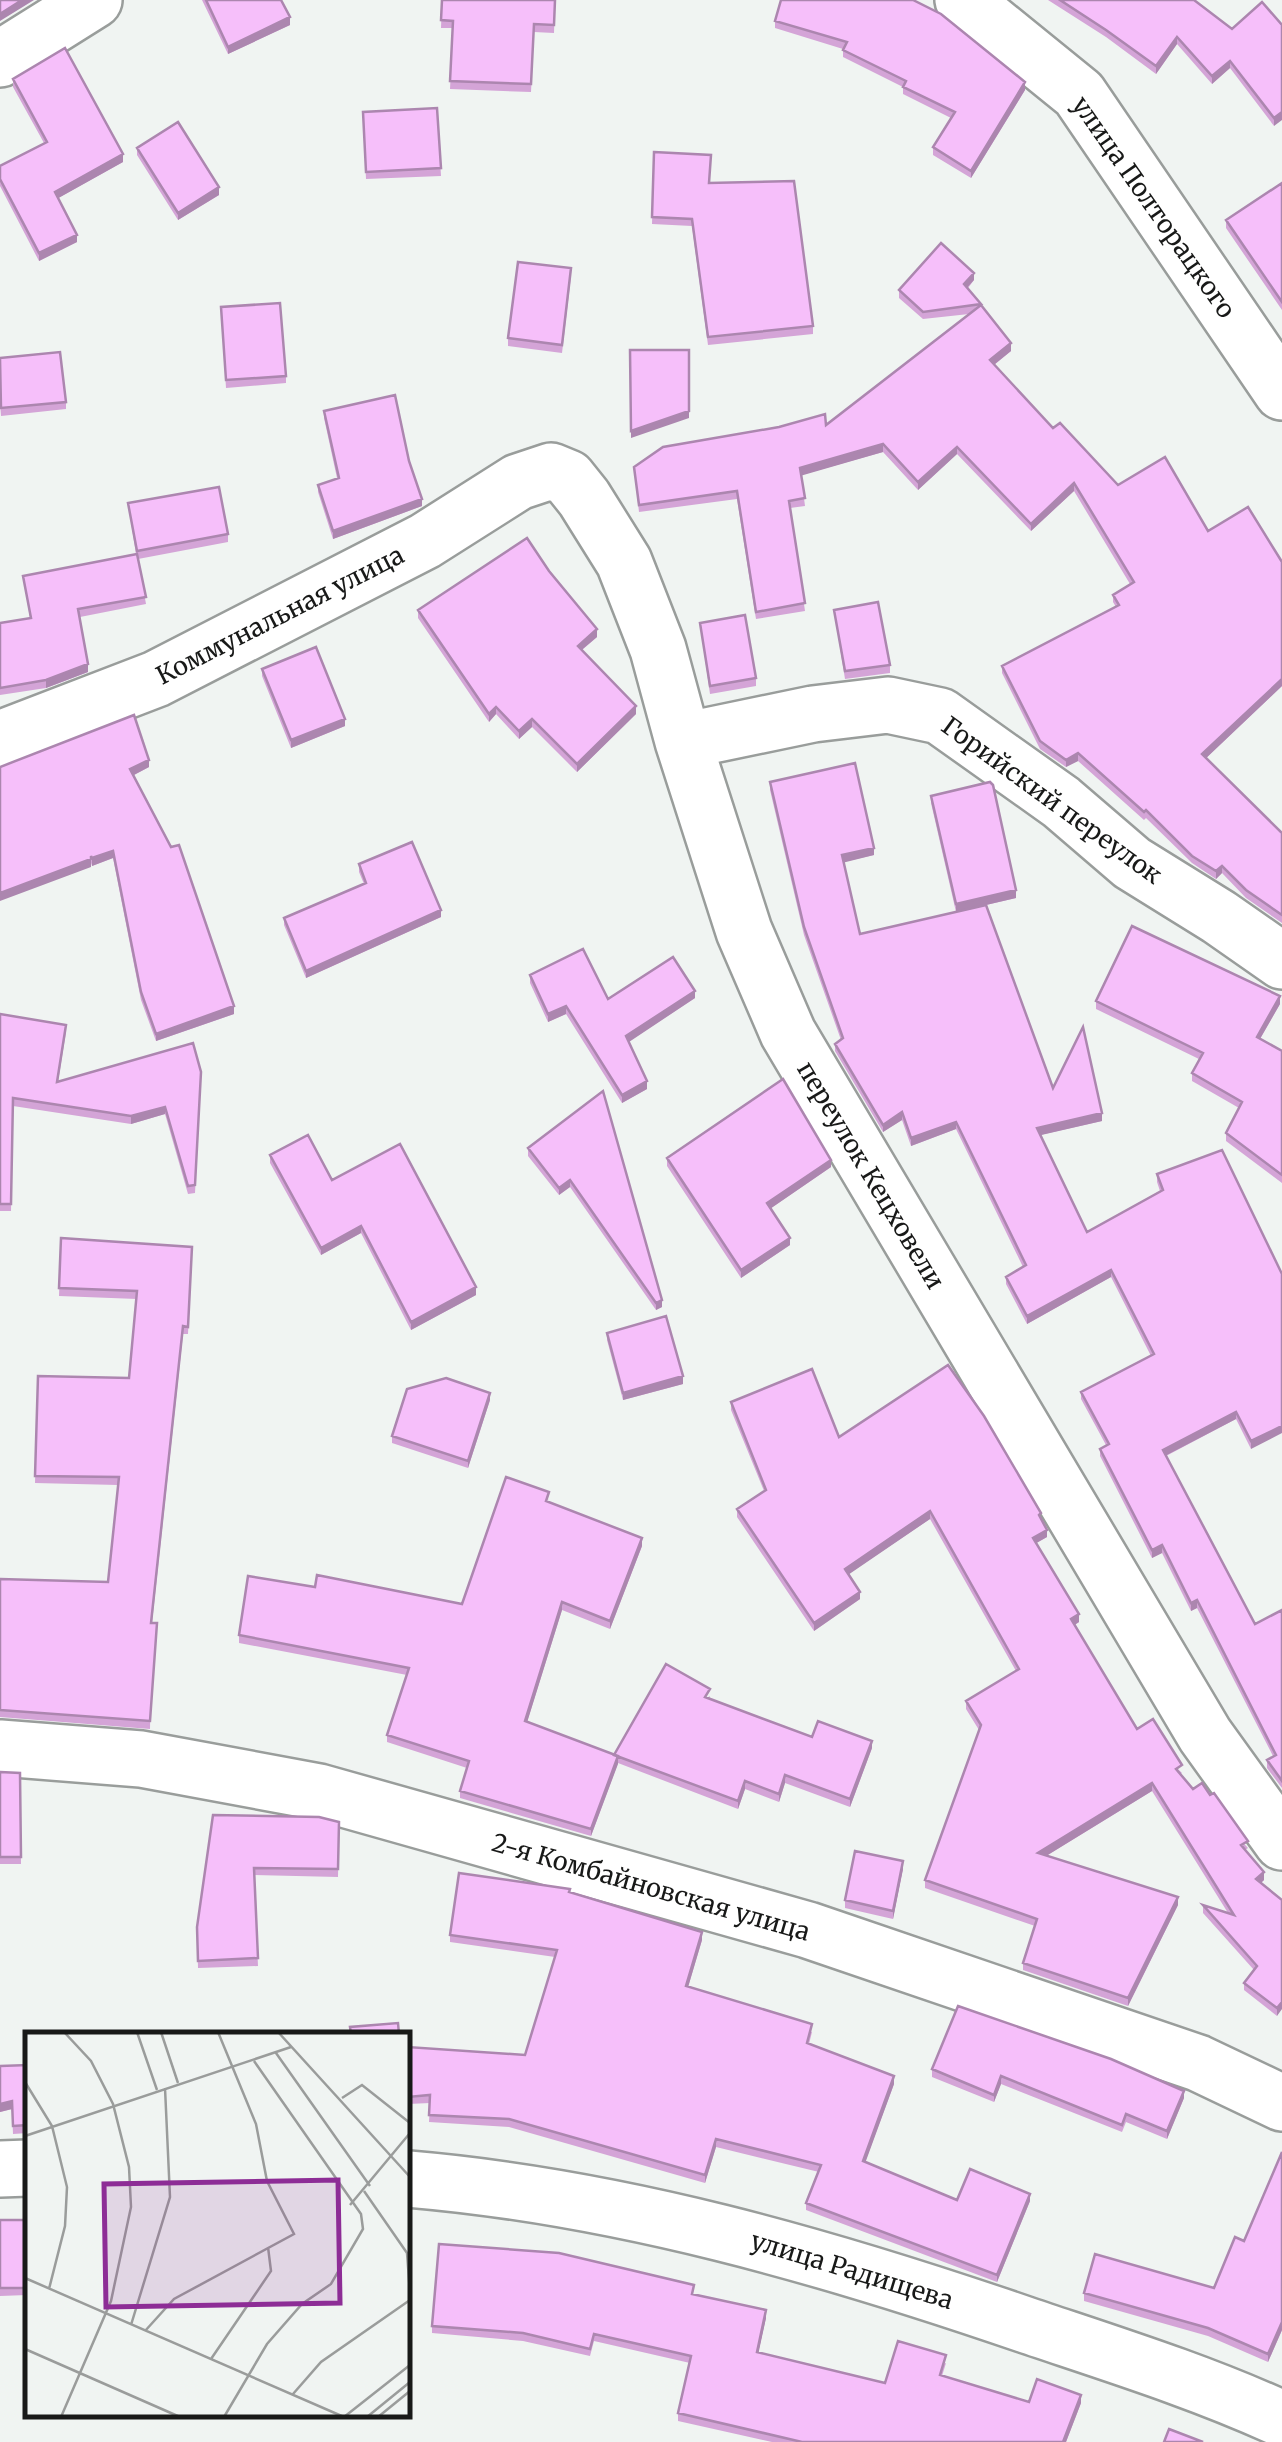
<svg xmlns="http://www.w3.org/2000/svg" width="1282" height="2442" viewBox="0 0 1282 2442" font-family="Merriweather,serif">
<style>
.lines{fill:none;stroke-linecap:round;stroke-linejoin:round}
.minor-casing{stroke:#999d9b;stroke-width:60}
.minor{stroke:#fff;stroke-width:55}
.wall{fill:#d4a4d7}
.shaded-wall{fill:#ac86af}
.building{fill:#f6bffa;stroke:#ac86af;stroke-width:2.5}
.labels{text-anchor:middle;stroke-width:8;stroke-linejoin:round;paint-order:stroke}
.street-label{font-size:25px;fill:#181918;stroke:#fff}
.inset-road{fill:none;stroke:#9a9c9b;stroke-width:2.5}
.view{fill:#8d2d96;fill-opacity:0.15;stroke:#8d2d96;stroke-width:5}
.inset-edge{fill:none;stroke:#181918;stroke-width:5}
</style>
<rect width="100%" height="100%" fill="#f0f4f2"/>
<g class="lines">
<defs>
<path id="minor" d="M963,0L1079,94L1282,392
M0,59L94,0
M0,739L156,679L425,541L518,482L551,471L568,478L584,498L624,562L658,649L683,741L744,931L788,1033L1205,1735L1282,1842
M683,741L813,714L888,705L940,716L1061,802L1132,863L1219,917L1282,961
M0,1748L141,1759L319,1792L808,1930L1198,2063L1282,2103
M0,2169L28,2168
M408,2179C620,2197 825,2256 1026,2325C1112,2354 1199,2381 1282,2419"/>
</defs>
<use href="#minor" class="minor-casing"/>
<use href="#minor" class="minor"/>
</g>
<path class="wall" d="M202,0H281L290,25L228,54Z
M442,0H555L554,33L534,32L531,92L450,89L453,28H441Z
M1048,0H1194L1232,29L1282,25L1274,126L1230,68L1212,84L1177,44L1156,74L1106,37Z
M775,21L1025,90L971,178L933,155V147L951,118L903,94V87L843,57V49L775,28Z
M13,79L123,162L58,198L77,242L39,261L0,186V166L44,143L13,87Z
M437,108L441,176L366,179L363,112Z
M137,148L219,195L178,220L137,155Z
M654,152L710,183L813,326V334L708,345L692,226L652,224Z
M1282,183V310L1226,228V220Z
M571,276L562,353L508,346V338Z
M974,280L968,288L1011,351L994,365L1282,686L1206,758L1282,833V923L1246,898L1222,873L1216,879L1192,863L1146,818L1144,820L1078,761L1066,767L1040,749L1002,673V666L1116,607L1113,602V595L1130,584L1074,491L1031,531L957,454L918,490L883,452L801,475L805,506L790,508L805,611L756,619L737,499L639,512L634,467L826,425L969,314L923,319L899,298V290Z
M221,307L286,376V383L226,388Z
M0,402H66V409L1,416Z
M324,411L422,506L333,539L318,492V485L337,478L324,418Z
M128,503L228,534V542L138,559L146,604L80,617L88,672L46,688L0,695V623L30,618L23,576L136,554Z
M549,571L597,637L582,650L636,714L577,772L532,727L519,739L496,714L489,722L418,618V610Z
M834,610L890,665V673L845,679Z
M700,623L756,678V686L710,694Z
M262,669L345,726L291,748L262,676Z
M0,767H149L134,775L234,1014L156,1041L141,1000L113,858L92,866L91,863V867Z
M770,782L874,855L843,862L860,934L1053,1088L1102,1121L1040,1135L1087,1232L1160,1191L1157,1182V1174L1282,1274L1251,1449L1236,1419L1166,1456L1255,1624L1282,1610V1788L1267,1768V1760L1273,1756L1197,1608L1191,1611L1162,1553L1152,1558L1100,1456V1449L1106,1445L1081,1399V1392L1151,1356L1111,1277L1027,1324L1006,1284V1277L1023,1267L956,1129L911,1146L902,1120L883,1132L835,1051V1044L841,1040L804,935L770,790Z
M931,796L1016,898L956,912L931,803Z
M359,864L441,917L306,978L284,925V918L364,884L359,872Z
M530,975L608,999L695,998L628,1042L647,1089L622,1103L566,1014L548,1022L530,983Z
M1096,1001L1280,1004L1260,1039L1282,1051V1183L1226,1141V1133L1239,1108L1192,1081V1073L1199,1059L1096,1009Z
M0,1014L66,1032L58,1082L201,1072L195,1193L188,1194L165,1114L131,1124L13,1106L11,1211H0Z
M603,1091L662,1307L656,1310L570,1187L559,1195L528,1156V1148Z
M270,1155L332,1180L476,1295L411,1330L361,1233L321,1255L270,1163Z
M667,1158L831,1167L771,1208L790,1245L741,1278L667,1166Z
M61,1238L192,1247L188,1334H183L152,1623L150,1729L0,1717V1579L108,1582L118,1485L35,1483L38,1376L129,1378L137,1299L59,1296Z
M607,1333L683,1384L623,1400L607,1340Z
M490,1400L468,1468L392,1443V1436Z
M731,1402L839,1437L1041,1520L1047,1537L1036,1543L1079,1622L1075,1625L1137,1729L1182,1773L1180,1774L1248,1848L1245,1850L1264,1880L1261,1883L1282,1900L1277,2016L1244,1990V1983L1254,1970L1203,1913V1905L1228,1913L1152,1791L1046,1856L1178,1905L1128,2006L1023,1970V1963L1035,1926L925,1888V1880L979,1730L966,1709V1701L1016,1671L930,1519L848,1574L860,1599L814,1631L737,1517V1509L764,1491L731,1410Z
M549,1499L548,1501L642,1546L610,1629L562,1610L527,1722L614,1755L710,1696L709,1699L812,1737L872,1748L850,1807L785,1783L779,1802L745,1789L738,1809L618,1763L591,1836L460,1798V1791L467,1768L387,1742V1735L407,1675L239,1643V1635L315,1587L462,1604Z
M0,1772L20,1773L21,1864H0Z
M213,1815L339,1822L338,1877L254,1875L258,1966L198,1968L197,1927Z
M903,1869L893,1919L845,1908V1900Z
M570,1892L702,1940L688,1987L812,2032L809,2044L894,2084L865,2162L957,2200L1030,2201L997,2282L806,2210V2203L819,2172L716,2147L705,2183L509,2127L429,2122L430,2103L408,2104V2047L525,2055L555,1957L450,1942V1935Z
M28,2065V2133L13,2134L12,2109L0,2112V2066Z
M932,2069L1184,2098L1167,2139L1126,2122L1122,2132L1001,2084L994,2102L932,2077Z
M1282,2152V2330L1268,2362L1208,2336L1084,2301V2293L1214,2288L1244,2241Z
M0,2220H28L27,2295L0,2296Z
M694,2294L766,2318L758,2353L885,2383L946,2363L942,2376L1029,2402L1081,2403L1066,2442H772L678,2421V2413L690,2363L594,2341L590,2356L523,2341L432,2333V2326Z
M30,2414H83V2417L30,2419Z"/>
<path class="shaded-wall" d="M22,0H34L0,21V14Z
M290,17V25L228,54V47Z
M1177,37V44L1156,74V66Z
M1230,61V68L1212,84V76Z
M1025,82V90L971,178V171Z
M1282,112V120L1274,126V118Z
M123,154V162L55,200V192Z
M219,187V195L178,220V213Z
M77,235V242L39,261V253Z
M974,273V280L964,291V284Z
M1011,343V351L990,368V360Z
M689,411V418L631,438V431Z
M883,444V452L800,476V468Z
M957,447V454L918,490V482Z
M1074,483V491L1031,531V524Z
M422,499V506L333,539V531Z
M597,629V637L578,653V646Z
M88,664V672L46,688V680Z
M1282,679V686L1202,762V754Z
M636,706V714L577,772V764Z
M496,707V714L489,722V714Z
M345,719V726L291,748V740Z
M532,719V727L519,739V731Z
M1078,753V761L1066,767V760Z
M149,760V767L130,777V769Z
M874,848V855L842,863V855Z
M113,851V858L92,866V858Z
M91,859V867L0,901V893Z
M1222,866V873L1216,879V871Z
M1016,890V898L956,912V904Z
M441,910V917L306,978V971Z
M695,991V998L626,1044V1036Z
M1280,996V1004L1257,1044V1037Z
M234,1006V1014L156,1041V1034Z
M566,1006V1014L548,1022V1014Z
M647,1081V1089L622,1103V1095Z
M165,1107V1114L131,1124V1116Z
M902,1112V1120L883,1132V1125Z
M1102,1113V1121L1037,1136V1128Z
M956,1122V1129L911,1146V1138Z
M831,1160V1167L767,1211V1203Z
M570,1180V1187L559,1195V1188Z
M361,1226V1233L321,1255V1248Z
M790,1238V1245L741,1278V1270Z
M1111,1270V1277L1027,1324V1316Z
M476,1287V1295L411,1330V1322Z
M662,1300V1307L656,1310V1303Z
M683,1376V1384L623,1400V1393Z
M490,1393V1400L468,1468V1461Z
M1236,1412V1419L1163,1457V1450Z
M1282,1426V1433L1251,1449V1441Z
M930,1511V1519L845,1577V1569Z
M1047,1530V1537L1033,1545V1538Z
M642,1538V1546L610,1629V1621Z
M1162,1545V1553L1152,1558V1550Z
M860,1592V1599L814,1631V1623Z
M1197,1600V1608L1191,1611V1603Z
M562,1602V1610L525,1729V1721Z
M1079,1614V1622L1071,1627V1619Z
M872,1741V1748L850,1807V1799Z
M618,1756V1764L591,1836V1829Z
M785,1775V1783L779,1802V1794Z
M745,1781V1789L738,1809V1801Z
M1152,1783V1791L1038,1861V1853Z
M903,1861V1869L893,1919V1911Z
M1264,1872V1880L1256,1887V1879Z
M1178,1897V1905L1128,2006V1998Z
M702,1932V1940L686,1994V1986Z
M1282,2002V2009L1277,2016V2008Z
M894,2076V2084L863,2169V2161Z
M1001,2076V2084L994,2102V2095Z
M1184,2091V2098L1167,2139V2131Z
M12,2101V2109L0,2112V2104Z
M716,2139V2147L705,2183V2175Z
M1030,2194V2201L997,2282V2275Z
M766,2310V2318L757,2360V2352Z
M1282,2322V2330L1268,2362V2354Z
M1081,2395V2403L1066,2442H1063Z"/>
<path class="building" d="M0,0H22L0,14Z
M206,0H281L290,17L228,47Z
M442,0H555L554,25L534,24L531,84L450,81L453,21L441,20Z
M781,0H913L941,14L1025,82L971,171L933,147L955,112L903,87L906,81L843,50L847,42L775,21Z
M1060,0H1194L1232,29L1262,2L1282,25V112L1274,118L1230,61L1212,76L1177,37L1156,66L1106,30Z
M65,48L123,154L55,192L77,235L39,253L0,179V166L47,142L13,79Z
M437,108L441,168L366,172L363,112Z
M178,122L219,187L178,213L137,148Z
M654,152L711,155L709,183L794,181L813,326L708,337L692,219L652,217Z
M1282,183V302L1226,220Z
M941,243L974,273L964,284L981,304L923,312L899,290Z
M518,262L571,268L562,345L508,338Z
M280,303L286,376L226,380L221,307Z
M981,305L1011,343L990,360L1053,428L1060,423L1118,485L1165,457L1208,531L1248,507L1282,562V679L1202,754L1282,833V915L1246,890L1222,866L1216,871L1192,856L1146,810L1144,812L1078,753L1066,760L1040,741L1002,666L1119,605L1113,595L1134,582L1074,483L1031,524L957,447L918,482L883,444L800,468L805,498L789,501L805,603L756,612L737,491L639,505L634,467L663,447L779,427L825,414L826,425Z
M630,350H689V411L631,431Z
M60,352L66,402L1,408L0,358Z
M395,395L409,461L422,499L333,531L318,485L339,478L324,411Z
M219,487L228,534L137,551L128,503Z
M527,538L549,571L597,629L578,646L636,706L577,764L532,719L519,731L496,707L489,714L418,610Z
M137,554L146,597L78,609L88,664L46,680L0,688V623L31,618L23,576Z
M878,602L890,665L845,671L834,610Z
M745,615L756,678L710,686L700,623Z
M316,647L345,719L291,740L262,669Z
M134,715L149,760L130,769L171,847L179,845L234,1006L156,1034L141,992L113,851L92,858L91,856V859L0,893V767Z
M855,763L874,848L842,855L860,934L986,905L1053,1088L1083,1027L1102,1113L1037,1128L1087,1232L1163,1190L1157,1174L1222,1150L1282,1274V1426L1251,1441L1236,1412L1163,1450L1255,1624L1282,1610V1781L1267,1760L1276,1755L1197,1600L1191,1603L1162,1545L1152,1550L1100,1449L1109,1444L1081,1392L1154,1354L1111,1270L1027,1316L1006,1277L1026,1265L956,1122L911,1138L902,1112L883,1125L835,1044L843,1038L804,927L770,782Z
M990,782L993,785L1016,890L956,904L931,796Z
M412,842L441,910L306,971L284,918L366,883L359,864Z
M1132,926L1280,996L1257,1037L1282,1051V1175L1226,1133L1242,1102L1192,1073L1203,1053L1096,1001Z
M583,949L608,999L673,957L695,991L626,1036L647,1081L622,1095L566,1006L548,1014L530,975Z
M0,1014L66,1025L57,1082L193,1043L201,1072L195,1185L188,1186L165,1107L131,1116L13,1098L11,1204H0Z
M783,1079L831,1160L767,1203L790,1238L741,1270L667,1158Z
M603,1091L662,1300L656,1303L570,1180L559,1188L528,1148Z
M308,1135L332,1180L400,1144L476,1287L411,1322L361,1226L321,1248L270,1155Z
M61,1238L192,1247L188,1327L183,1326L151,1623H157L150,1721L0,1710V1579L108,1582L119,1477L35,1476L38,1376L129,1378L137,1291L59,1288Z
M666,1316L683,1376L623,1393L607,1333Z
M948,1365L984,1416L1041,1513L1039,1515L1047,1530L1033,1538L1079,1614L1071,1619L1137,1729L1153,1719L1182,1765L1176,1769L1193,1789L1202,1783L1210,1795L1214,1793L1248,1841L1241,1845L1264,1872L1256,1879L1282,1900V2002L1277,2008L1244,1983L1257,1966L1203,1905L1234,1915L1152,1783L1038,1853L1178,1897L1128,1998L1023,1963L1037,1919L925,1880L981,1725L966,1701L1019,1669L930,1511L845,1569L860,1592L814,1623L737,1509L766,1490L731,1402L812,1369L839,1437Z
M446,1378L490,1393L468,1461L392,1436L407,1389Z
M506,1477L549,1492L546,1501L642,1538L610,1621L562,1602L525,1721L618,1756L591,1829L460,1791L469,1761L387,1735L409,1668L239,1635L248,1576L315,1587L317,1575L462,1604Z
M666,1664L710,1689L705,1697L812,1737L818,1721L872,1741L850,1799L785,1775L779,1794L745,1781L738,1801L614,1755Z
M0,1772L20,1773L21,1857H0Z
M213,1815L319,1817L339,1822L338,1869L254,1868L258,1958L198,1961L197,1927Z
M855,1851L903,1861L893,1911L845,1900Z
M459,1873L570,1889L569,1892L702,1932L686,1986L812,2024L807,2043L894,2076L863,2161L957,2200L970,2169L1030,2194L997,2275L806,2203L821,2165L716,2139L705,2175L509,2119L429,2115L430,2095L408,2097V2047L525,2055L557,1950L450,1935Z
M958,2006L1111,2059L1184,2091L1167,2131L1126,2114L1122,2125L1001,2076L994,2095L932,2069Z
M398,2023L399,2034H351L350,2027Z
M28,2065V2125L13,2126L12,2101L0,2104V2066Z
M1282,2152V2322L1268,2354L1208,2328L1084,2293L1095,2254L1214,2288L1235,2237L1244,2241Z
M0,2220H28V2305L27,2288H0Z
M439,2244L559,2253L694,2285L692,2294L766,2310L757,2352L885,2383L898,2341L946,2355L940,2375L1029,2402L1037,2379L1081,2395L1063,2442H802L678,2413L691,2356L594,2334L590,2349L523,2333L432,2326Z
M1169,2429L1203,2442H1164Z"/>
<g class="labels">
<g class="street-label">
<text transform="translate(1154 207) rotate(55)" y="9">улица Полторацкого</text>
<text transform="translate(280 615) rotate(-27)" y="9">Коммунальная улица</text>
<text transform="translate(1052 800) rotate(36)" y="9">Горийский переулок</text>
<text transform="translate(871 1175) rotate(59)" y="9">переулок Кецховели</text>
<text transform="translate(651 1887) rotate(16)" y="9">2-я Комбайновская улица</text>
<text transform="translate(852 2270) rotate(17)" y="9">улица Радищева</text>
</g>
</g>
<g transform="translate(25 2032)">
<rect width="385" height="385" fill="#f0f4f2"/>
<path class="inset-road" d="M112,0L132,58M136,0L153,51M253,0L385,145M251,21L345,154M0,50L27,94L42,155L40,194L24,257M317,66L337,53L385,91M0,104L266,15M339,159L382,221L385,261M325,173L385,101M0,246L319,385M106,293L145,165L140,56M120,299L149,267L269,202L242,149L231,92L193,0M0,317L155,385M186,327L246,239L243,215M268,362L296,330L385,268M36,385L86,269L106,175L104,135L88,72L66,29L39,0M199,385L242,312L277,272L306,252L338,197L336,182L229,29M319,385L385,333M342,385L385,350M353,385L385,359"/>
<path class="view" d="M313,148L315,271L81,275L79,152Z"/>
<rect width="385" height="385" class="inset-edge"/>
</g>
</svg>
